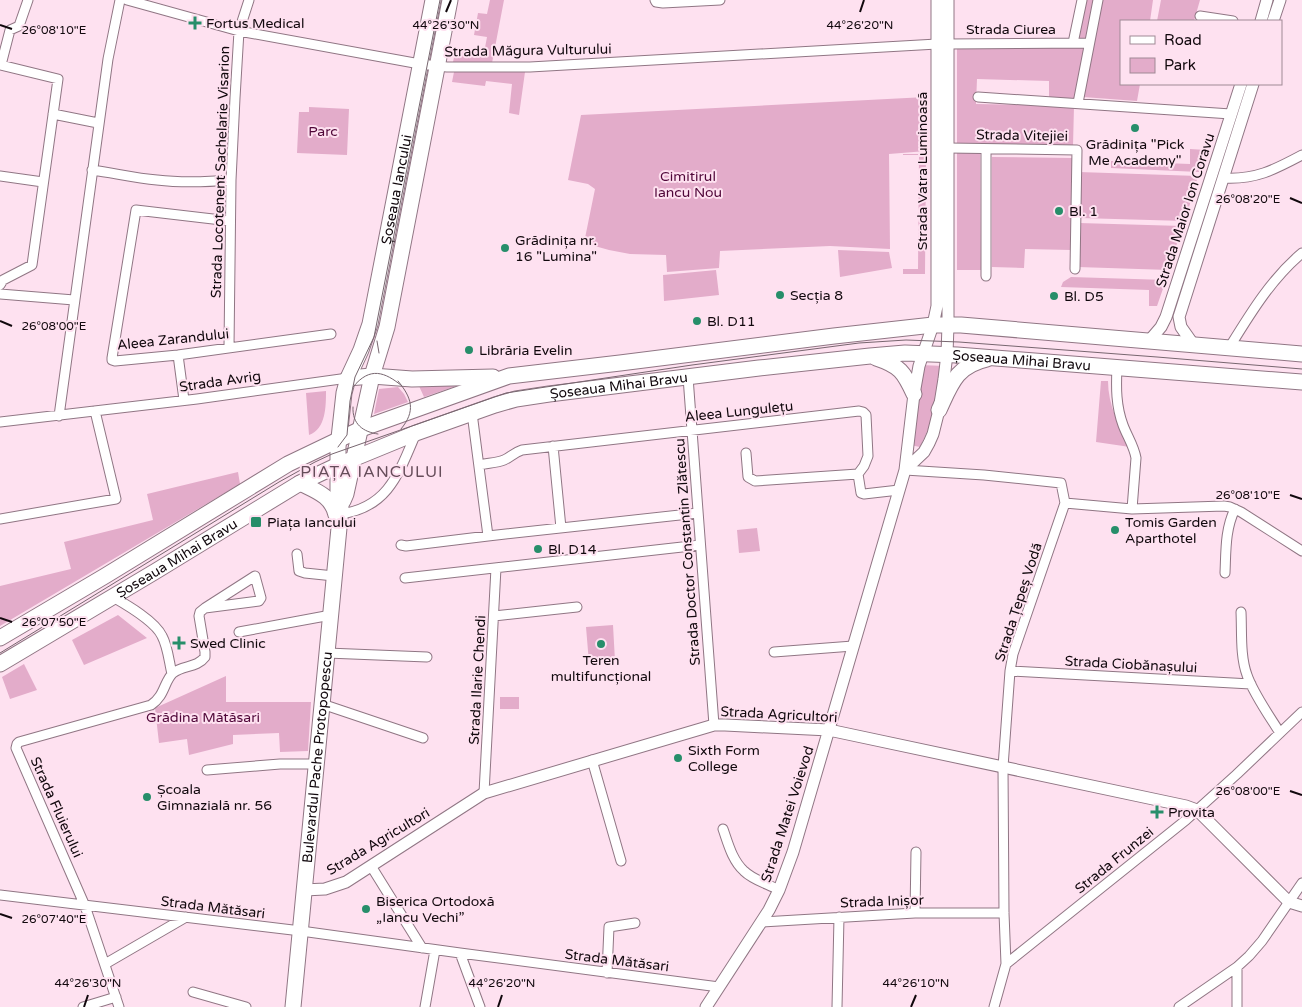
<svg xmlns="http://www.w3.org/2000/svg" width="1302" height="1007" viewBox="0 0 1302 1007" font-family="'Varela Round',sans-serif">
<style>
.green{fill:#e3acca}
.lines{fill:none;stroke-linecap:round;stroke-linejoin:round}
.minor-casing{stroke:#907684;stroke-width:11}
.tertiary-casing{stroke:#907684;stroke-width:13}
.primary-casing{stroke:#907684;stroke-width:17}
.minor{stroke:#fff;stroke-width:9}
.tertiary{stroke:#fff;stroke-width:11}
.primary{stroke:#fff;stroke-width:15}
.tram{stroke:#77666f;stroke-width:1}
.ticks{fill:none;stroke:#11080d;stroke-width:2}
.poi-dot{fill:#278e6a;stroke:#fee1f0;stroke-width:2}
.labels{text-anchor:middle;stroke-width:4;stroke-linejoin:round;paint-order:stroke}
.poi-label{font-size:14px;fill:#11080d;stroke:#fee1f0;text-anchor:start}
.street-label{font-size:14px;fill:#11080d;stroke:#fee1f0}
.park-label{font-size:14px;fill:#4f0638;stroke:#fee1f0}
.quarter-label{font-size:16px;letter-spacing:1px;fill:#664d5a;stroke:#fee1f0}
.ticks-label{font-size:12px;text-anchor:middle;fill:#11080d;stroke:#fee1f0;stroke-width:4;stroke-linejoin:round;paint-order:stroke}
</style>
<rect width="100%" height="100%" fill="#fee1f0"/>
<path class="green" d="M490,0H504L492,63L453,62L456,48L484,53L487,37L474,35L478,13L487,14Z
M1084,0H1095L1087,40H1076Z
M1102,0H1153L1150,21H1121V84H1140L1137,101L1083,97Z
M1161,0H1200L1194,21H1157Z
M957,47L1084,48L1075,99L1049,98V81L977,79L976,104L1074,106L1073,146L957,145Z
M454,72H525L519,115L509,113L512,84L486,81L485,86L452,82Z
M926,97V151L889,154L890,249L830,246L720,251L719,268L667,272L666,255L630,254L609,250L584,243L595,189L588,184L568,180L581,115Z
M309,107L349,109L347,155L297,153L299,112H309Z
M1190,149L1206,150L1199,172L1111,168V161L1190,164Z
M980,151L981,270H957V152Z
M903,154H926L925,274H903V269H918L919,155H903Z
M992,157L1072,158L1071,250L1025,249L1024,268L992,267Z
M1079,172L1198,176L1185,221L1080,218Z
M1079,223L1182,226L1169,270L1078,267Z
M838,250L889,252L892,268L840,277Z
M716,270L719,295L664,301L663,275Z
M1071,277L1166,280L1157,306H1149V290L1061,287L1063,282Z
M921,365L944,366L929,427L920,447L910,445Z
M1101,381H1108C1108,405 1119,426 1130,447L1096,442Z
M454,382L465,383L424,397L419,386Z
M398,387L404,394L408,402L374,414L379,389Z
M326,391C326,406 326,429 309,435L306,393Z
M238,472L240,484L0,626V586L71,569L64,542L153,520L147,494Z
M757,528L760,551L739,553L737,530Z
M118,615L147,638L84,665L72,640Z
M613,625L615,661L589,663L586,627Z
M24,664L37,690L10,699L2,677Z
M226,676V702H311L308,751L280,752L279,733L233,735V744L189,755L187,739L159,743L155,708Z
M500,697H519V709H500Z"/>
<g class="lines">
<defs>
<path id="minor" d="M127,0L239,31L420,64L447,67H530L937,44
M655,0L656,2L663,3L720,0
M1200,16L1233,21
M1073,43L1082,0
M948,44L1089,43
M978,97L1231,114
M1078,103L1098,0
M53,114L98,123
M948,148L1077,150L1075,269
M92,170C114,173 135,178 157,180C182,183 207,182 231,180
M0,176L43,182
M1223,178C1255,180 1274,170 1302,155
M230,221L136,210L112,358V360L115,361L178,355L331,334
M986,276V149
M0,285L3,280L32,265L58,79L1,65L10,30L19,26L28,0
M0,294L74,300
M229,347L231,180L235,98L239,31L249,0
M1229,348C1250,314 1271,279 1302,253
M178,355L184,400
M1117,367C1116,388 1116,406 1123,425C1127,436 1134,446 1136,458L1132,509
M688,377L714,725
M472,413L488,536
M59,416L108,59L120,0
M0,422L197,399L348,378
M553,446L561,528
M746,453L748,477L755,481L858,474
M479,465C487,463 497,463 504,460C511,457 513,453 522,450L859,411L863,412L866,415L868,456L864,466L858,474L861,493L864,494L899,490
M905,470L984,475L1061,483L1065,503L1013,654L1010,671L1003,767L1004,913L1006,964L994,1007
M1065,503L1132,509L1224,506L1230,507L1241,512L1302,551
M340,514C388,508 399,473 416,433
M0,519L116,499L95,411
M401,545L406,546L488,536L698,513
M297,554L299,571L305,573L334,576
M1225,573C1226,551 1225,529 1235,509
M405,578L700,545
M113,597C127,605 155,621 162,636C168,647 169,662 172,674
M1241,612C1242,632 1240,656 1247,675C1253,693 1270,717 1280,733
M494,616L577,607
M239,632L331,615
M774,652L853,646
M327,653L427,657
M1010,671L1251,684
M322,704L423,738
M592,760L621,861
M207,770L280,764H316
M484,793L496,568
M723,829C728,843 732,860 744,871C753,880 768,884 779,890
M371,866L422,948
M0,895L301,931L460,953L719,987
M915,913L916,852
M762,922L915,913H1004
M460,953L480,1007
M105,964L186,917
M1006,964L1186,820L1237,774L1302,712
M607,973L609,927L635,923
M193,992L246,1007
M83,1007L116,997
M119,1007L85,906L16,748L17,744L19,742L151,705C165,696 164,681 173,673C183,665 197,668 205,657V652L199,616L200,612L205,608L255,576L261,598L259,601L205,608
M425,1007L435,950
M837,1007L839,917
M1179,1007L1237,967L1249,956L1262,941L1302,883
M1237,1007V967"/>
<path id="tertiary" d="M1261,21L1267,0
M1273,21L1280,0
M1149,341L1161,327L1166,317L1241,84
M1193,344L1181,327L1179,317L1253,84
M905,470L924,452L929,443L933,434L939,410L944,379L947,354L948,325V0
M304,890L325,889L346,882L484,793L714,725H725L829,730L1186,806L1197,810L1289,902L1302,906
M706,1007L769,910L779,890L793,852L905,470L914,394L919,366L933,325L937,306V0"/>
<g id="primary">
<path d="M876,358C900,366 904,372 914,394"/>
<path d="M348,378L372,376L412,379L493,377"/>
<path d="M939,410C951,384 956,366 987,359"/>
<path d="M300,483C316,491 332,496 336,515"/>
<path d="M343,501L346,494L372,376L387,327L450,0"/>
<path d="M0,638L105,576L288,464L361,429L509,376L620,363L834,336L933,325H961L1302,354"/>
<path id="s1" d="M0,664L156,571L300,483L338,465L416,433L495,405L516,399L549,394L759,368L870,356L905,353L957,355L1302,382"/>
<path id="s2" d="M293,1007L341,507L338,496V447L344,393L348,378L361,350L370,324L433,0"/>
</g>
</defs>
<use href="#minor" class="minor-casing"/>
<use href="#tertiary" class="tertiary-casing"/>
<use href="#primary" class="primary-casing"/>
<use href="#minor" class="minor"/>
<use href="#tertiary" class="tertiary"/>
<use href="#primary" class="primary"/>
<path class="tram" d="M377,341L379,353
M398,381C412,398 416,411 401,429
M353,387C370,366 385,372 402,386
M353,407C352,424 363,432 378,434
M338,447L347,435L350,401L355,377L374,337L440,0
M0,653L279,482L315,462L332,454L506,393L692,365L859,343L906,340L959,342L1157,357L1302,369"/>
</g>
<path class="ticks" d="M446,12L451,0M860,12L864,0M0,25L12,29M1290,198L1302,203M0,321L12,326M1290,495L1302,499M0,618L12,622M1290,791L1302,795M0,914L12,918M84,1007L88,995M498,1007L502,995M911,1007L916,995"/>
<g class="poi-dot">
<path d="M192.5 15.5h5v5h5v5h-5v5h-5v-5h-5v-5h5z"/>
<circle cx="1135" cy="128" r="5"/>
<circle cx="1059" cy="211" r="5"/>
<circle cx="505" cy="248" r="5"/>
<circle cx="780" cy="295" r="5"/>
<circle cx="1054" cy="296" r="5"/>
<circle cx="697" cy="321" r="5"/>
<circle cx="469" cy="350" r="5"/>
<rect x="250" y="516" width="12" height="12" rx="2.5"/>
<circle cx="1115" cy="530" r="5"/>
<circle cx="538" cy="549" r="5"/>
<path d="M176.5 635.5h5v5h5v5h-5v5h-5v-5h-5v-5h5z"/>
<circle cx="601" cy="644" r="5"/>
<circle cx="678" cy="758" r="5"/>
<circle cx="147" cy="797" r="5"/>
<path d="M1154.5 804.5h5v5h5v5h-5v5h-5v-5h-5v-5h5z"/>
<circle cx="366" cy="909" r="5"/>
</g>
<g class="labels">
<g class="poi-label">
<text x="206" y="28">Fortus Medical</text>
<text x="1135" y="149" text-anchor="middle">Grădinița "Pick<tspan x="1135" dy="16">Me Academy"</tspan></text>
<text x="1069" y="216">Bl. 1</text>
<text x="515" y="245">Grădinița nr.<tspan x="515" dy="16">16 "Lumina"</tspan></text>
<text x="790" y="300">Secția 8</text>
<text x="1064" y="301">Bl. D5</text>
<text x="707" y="326">Bl. D11</text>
<text x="479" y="355">Librăria Evelin</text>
<text x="267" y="527">Piața Iancului</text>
<text x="1125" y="527">Tomis Garden<tspan x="1125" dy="16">Aparthotel</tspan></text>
<text x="548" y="554">Bl. D14</text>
<text x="190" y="648">Swed Clinic</text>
<text x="601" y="665" text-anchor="middle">Teren<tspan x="601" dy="16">multifuncțional</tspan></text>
<text x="688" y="755">Sixth Form<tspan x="688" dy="16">College</tspan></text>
<text x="157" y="794">Școala<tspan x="157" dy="16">Gimnazială nr. 56</tspan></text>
<text x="1168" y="817">Provita</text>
<text x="376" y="906">Biserica Ortodoxă<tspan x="376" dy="16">„Iancu Vechi”</tspan></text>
</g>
<g class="street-label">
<text x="1011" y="34">Strada Ciurea</text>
<text transform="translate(528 50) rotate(-1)" y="5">Strada Măgura Vulturului</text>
<text transform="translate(1022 135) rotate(1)" y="5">Strada Vitejiei</text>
<text transform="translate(922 171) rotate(-90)" y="5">Strada Vatra Luminoasă</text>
<text transform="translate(220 172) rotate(-88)" y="5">Strada Locotenent Sachelarie Visarion</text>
<text dy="5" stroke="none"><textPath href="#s2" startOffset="828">Șoseaua Iancului</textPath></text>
<text transform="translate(1185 210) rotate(-72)" y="5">Strada Maior Ion Coravu</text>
<text transform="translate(173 339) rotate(-6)" y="5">Aleea Zarandului</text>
<text dy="5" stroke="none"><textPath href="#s1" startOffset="1091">Șoseaua Mihai Bravu</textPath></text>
<text transform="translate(220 381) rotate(-8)" y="5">Strada Avrig</text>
<text dy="5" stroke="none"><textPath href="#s1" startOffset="686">Șoseaua Mihai Bravu</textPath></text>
<text transform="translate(739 411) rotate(-6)" y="5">Aleea Lungulețu</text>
<text transform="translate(687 552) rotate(-94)" y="5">Strada Doctor Constantin Zlătescu</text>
<text dy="5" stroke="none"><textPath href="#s1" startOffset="206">Șoseaua Mihai Bravu</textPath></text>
<text transform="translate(1018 602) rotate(-72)" y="5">Strada Țepeș Vodă</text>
<text transform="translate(1131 664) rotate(3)" y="5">Strada Ciobănașului</text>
<text transform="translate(477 680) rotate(-87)" y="5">Strada Ilarie Chendi</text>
<text transform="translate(779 714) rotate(3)" y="5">Strada Agricultori</text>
<text dy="5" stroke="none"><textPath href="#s2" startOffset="251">Bulevardul Pache Protopopescu</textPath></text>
<text transform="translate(57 807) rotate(66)" y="5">Strada Fluierului</text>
<text transform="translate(787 814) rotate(-72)" y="5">Strada Matei Voievod</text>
<text transform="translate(378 841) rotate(-31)" y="5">Strada Agricultori</text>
<text transform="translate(1114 860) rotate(-39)" y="5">Strada Frunzei</text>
<text transform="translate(882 901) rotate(-2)" y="5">Strada Inișor</text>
<text transform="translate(213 907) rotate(7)" y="5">Strada Mătăsari</text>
<text transform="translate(617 960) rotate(7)" y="5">Strada Mătăsari</text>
</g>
<g class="park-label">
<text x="323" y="136">Parc</text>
<text x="688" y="181">Cimitirul<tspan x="688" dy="16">Iancu Nou</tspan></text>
<text x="203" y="722">Grădina Mătăsari</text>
</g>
<g class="quarter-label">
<text x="372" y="477">PIAȚA IANCULUI</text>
</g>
</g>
<g class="ticks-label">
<text x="446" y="29">44°26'30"N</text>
<text x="860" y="29">44°26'20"N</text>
<text x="54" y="34">26°08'10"E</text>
<text x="1248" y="203">26°08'20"E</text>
<text x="54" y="330">26°08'00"E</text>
<text x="1248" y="499">26°08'10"E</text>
<text x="54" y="626">26°07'50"E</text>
<text x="1248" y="795">26°08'00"E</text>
<text x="54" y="923">26°07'40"E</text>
<text x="88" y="987">44°26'30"N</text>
<text x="502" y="987">44°26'20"N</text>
<text x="916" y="987">44°26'10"N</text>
</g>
<rect x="1120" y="20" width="162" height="65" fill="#fee1f0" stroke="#9f8a95"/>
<rect x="1130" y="36" width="25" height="8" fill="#ffffff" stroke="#9f8a95"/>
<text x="1164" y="45" font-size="15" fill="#11080d">Road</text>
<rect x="1130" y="58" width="25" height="15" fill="#e3acca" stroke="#9f8a95"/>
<text x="1164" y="70" font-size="15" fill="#11080d">Park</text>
</svg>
